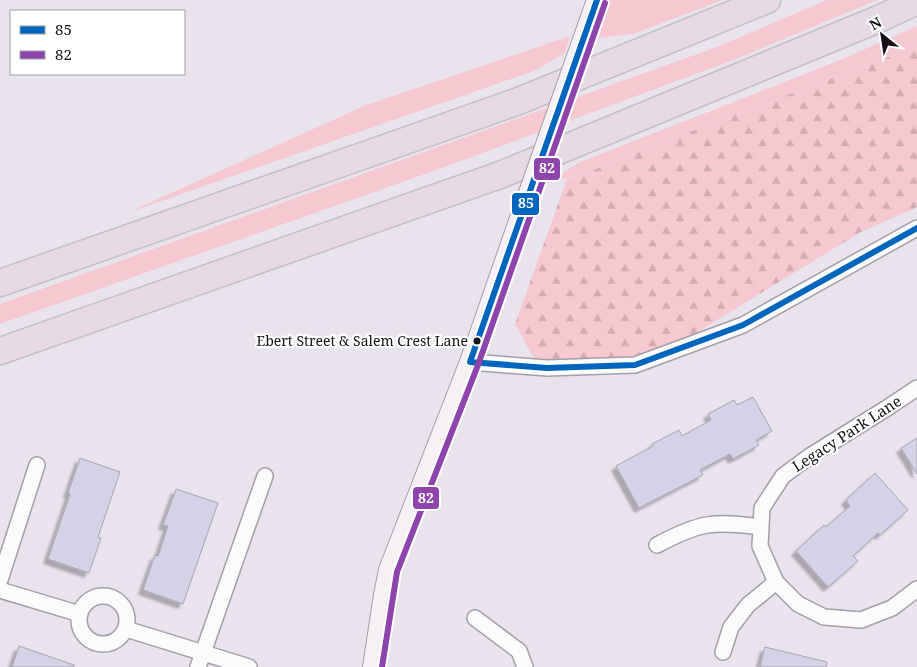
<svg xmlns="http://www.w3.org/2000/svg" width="917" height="667" viewBox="0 0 917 667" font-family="'Noto Serif',serif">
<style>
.green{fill:#f5c9cf}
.forest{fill:url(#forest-firs)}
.building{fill:#d4d2e7;stroke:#a8a5ae;filter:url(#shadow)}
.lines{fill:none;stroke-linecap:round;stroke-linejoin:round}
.street-casing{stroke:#a49fa7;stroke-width:18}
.secondary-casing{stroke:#a49fa7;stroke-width:22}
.highway-casing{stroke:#c4c0c6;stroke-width:29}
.street{stroke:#fcfbfc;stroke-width:15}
.secondary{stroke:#f5f1f5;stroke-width:20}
.highway{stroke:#e7dae3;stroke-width:26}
.secondary-bridge-casing{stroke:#a49fa7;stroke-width:22;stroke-linecap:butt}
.secondary-bridge{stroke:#f5f1f5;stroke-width:20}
.bus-1-casing{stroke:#fff;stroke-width:10}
.bus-2-casing{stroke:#fff;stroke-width:10}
.bus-1{stroke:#0065bd;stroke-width:6}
.bus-2{stroke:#8e44ad;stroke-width:6}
.bus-dot{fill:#151117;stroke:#fff;stroke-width:2}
.labels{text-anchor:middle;stroke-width:4.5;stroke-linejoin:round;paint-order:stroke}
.bus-label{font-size:14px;fill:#151117;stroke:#fff;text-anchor:end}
.street-label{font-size:15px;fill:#151117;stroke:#fff}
.line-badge{stroke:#fff;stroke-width:2}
.badge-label{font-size:14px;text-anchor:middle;font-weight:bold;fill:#fff}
</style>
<defs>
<pattern id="forest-firs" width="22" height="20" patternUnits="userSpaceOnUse" patternTransform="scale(1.25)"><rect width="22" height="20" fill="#f5c9cf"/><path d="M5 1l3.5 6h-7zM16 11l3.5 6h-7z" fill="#d1acb1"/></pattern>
<filter id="shadow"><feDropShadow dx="-4.5" dy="4.5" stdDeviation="1" flood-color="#0004"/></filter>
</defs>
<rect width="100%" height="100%" fill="#e9e3ee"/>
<path class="green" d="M609,0H722L633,34L597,38Z
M827,0H877L736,59L428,173L0,324V304L717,47Z
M917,26V44L891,56L687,133L581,175L546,183L578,163L838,61Z
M570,36L565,53L534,71L127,213L364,106Z"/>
<path class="forest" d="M917,44V207L859,233L681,342L602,374L550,376L532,355L515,324L567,179L581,175L687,133L891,56Z"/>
<path class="building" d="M753,397L772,431L756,440L759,445L733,459L730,454L700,470L703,475L639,508L616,466L653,446L652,444L679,430L682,436L711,420L708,414L734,400L737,405Z
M917,438V474L901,448Z
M80,458L120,472L98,537L101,538L89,573L48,559L70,494L68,493Z
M875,473L908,510L880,535L878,533L853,556L858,561L828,587L796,551L824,525L826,527L850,506L846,500Z
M176,489L218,503L183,604L143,590L155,555L158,556L168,526L163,525Z
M19,646L74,665V667H12Z
M765,647L827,662L826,667H760Z"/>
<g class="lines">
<defs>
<path id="street" d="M470,362L547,368L635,365L743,325L917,228
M917,388L887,408L810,456L783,476L762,508L760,546L776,582L798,604L824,617L861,620L892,608L917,589
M657,545C672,537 690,528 707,525C725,522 744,525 761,527
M0,580L37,465
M0,590L80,614
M79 620a24 24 0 1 1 48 0a24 24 0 1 1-48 0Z
M475,618L519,651L525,667
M126,629L249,667
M723,652L731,627L748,605L776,582
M198,667L265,476"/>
<path id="secondary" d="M373,667L384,595L389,570L470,362L518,224"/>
<path id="highway" d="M0,283L516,102L767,0
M0,351L500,175L881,18L917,1"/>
</defs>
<use href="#street" class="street-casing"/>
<use href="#secondary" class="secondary-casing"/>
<use href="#highway" class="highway-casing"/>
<use href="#street" class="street"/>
<use href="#secondary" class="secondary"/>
<use href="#highway" class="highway"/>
<defs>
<path id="secondary-bridge" d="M518,224L596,3"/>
</defs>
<use href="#secondary-bridge" class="secondary-bridge-casing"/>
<use href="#secondary-bridge" class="secondary-bridge"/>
<defs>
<path id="bus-1" d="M597,0L470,362L547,368L635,365L743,325L917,228"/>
<path id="bus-2" d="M382,667L397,572L478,365L605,3"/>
</defs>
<use href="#bus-1" class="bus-1-casing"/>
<use href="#bus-2" class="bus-2-casing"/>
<use href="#bus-1" class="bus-1"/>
<use href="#bus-2" class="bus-2"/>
</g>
<circle class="bus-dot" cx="477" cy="341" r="4.5"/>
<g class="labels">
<g class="bus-label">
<text x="468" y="346">Ebert Street &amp; Salem Crest Lane</text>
</g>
<g class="street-label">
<text transform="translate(847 434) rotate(-33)" y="5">Legacy Park Lane</text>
</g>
</g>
<g class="line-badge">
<rect x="533" y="157" width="28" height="24" rx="5" fill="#8e44ad"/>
<rect x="511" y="192" width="29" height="24" rx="5" fill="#0065bd"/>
<rect x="412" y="486" width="28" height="24" rx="5" fill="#8e44ad"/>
</g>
<g class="badge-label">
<text x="547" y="173">82</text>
<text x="526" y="208">85</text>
<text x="426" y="503">82</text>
</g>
<rect x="10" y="10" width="175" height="65" fill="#ffffff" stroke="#a1a0a2"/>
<rect x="20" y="26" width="25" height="8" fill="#0065bd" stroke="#a1a0a2"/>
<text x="55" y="35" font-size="15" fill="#151117">85</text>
<rect x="20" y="51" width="25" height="8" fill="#8e44ad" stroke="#a1a0a2"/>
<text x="55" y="60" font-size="15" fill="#151117">82</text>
<g transform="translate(882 35) rotate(330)" stroke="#ffffff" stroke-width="4" paint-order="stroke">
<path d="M0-4L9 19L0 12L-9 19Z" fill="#151117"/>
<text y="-8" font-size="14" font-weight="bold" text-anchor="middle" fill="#151117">N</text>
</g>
</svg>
